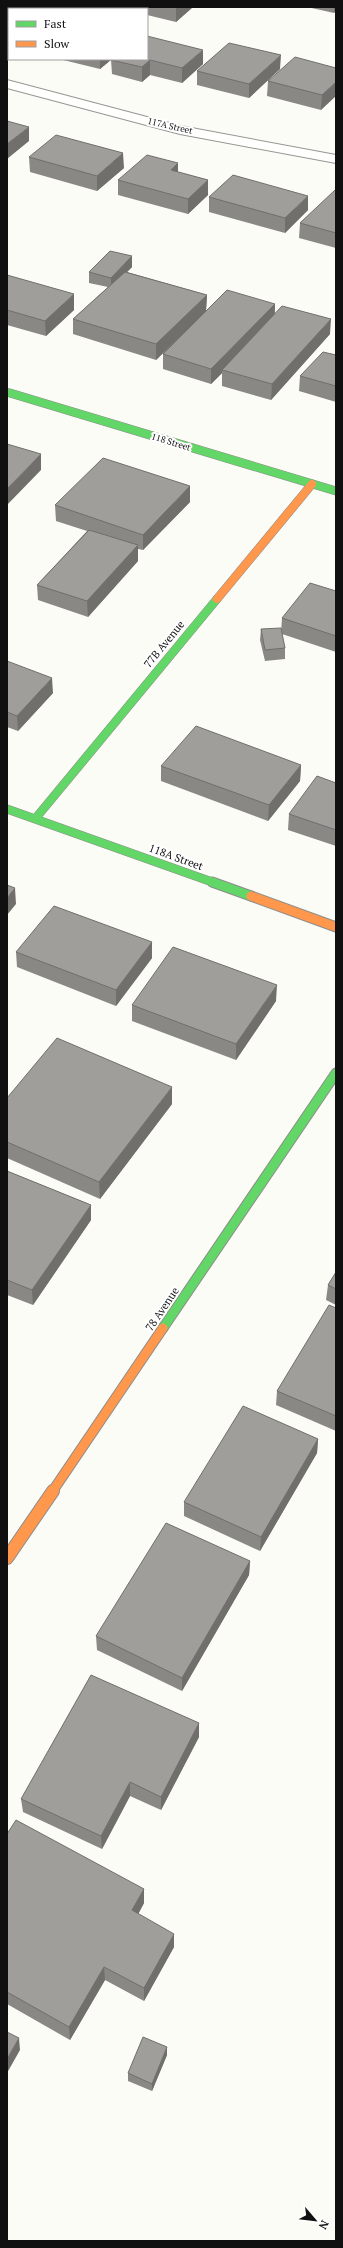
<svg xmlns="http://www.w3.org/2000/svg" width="343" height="2248" viewBox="0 0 343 2248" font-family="'PT Serif',serif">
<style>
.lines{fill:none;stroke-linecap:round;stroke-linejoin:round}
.street-casing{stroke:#969694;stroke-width:2}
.fast-far2-casing{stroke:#8d8d8b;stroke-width:8}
.fast-far1-casing{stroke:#8d8d8b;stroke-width:9}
.fast-casing{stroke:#8d8d8b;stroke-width:11}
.slow-far2-casing{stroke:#8d8d8b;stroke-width:9}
.slow-far1-casing{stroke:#8d8d8b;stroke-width:11}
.slow-casing{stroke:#8d8d8b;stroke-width:14}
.street{fill:#fffffe;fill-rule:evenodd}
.fast-far2{stroke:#63d668;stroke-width:6}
.fast-far1{stroke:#63d668;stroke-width:8}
.fast{stroke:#63d668;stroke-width:9}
.slow-far2{stroke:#ff974d;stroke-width:8}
.slow-far1{stroke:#ff974d;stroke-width:9}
.slow{stroke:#ff974d;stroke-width:12}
.wall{fill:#8a8885}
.shaded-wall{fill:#706f6c}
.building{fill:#a09e9b;stroke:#706f6c}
.labels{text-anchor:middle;stroke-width:4;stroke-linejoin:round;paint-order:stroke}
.far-street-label{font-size:9px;fill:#101010;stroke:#fff}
.street-label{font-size:11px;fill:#101010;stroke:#fff}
</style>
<rect width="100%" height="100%" fill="#fcfcf7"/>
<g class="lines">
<defs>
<path id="street" d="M40,7H54L52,9H38Z
M9,33V42L7,43V34Z
M7,80L181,126L336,155V163L180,134L7,88Z"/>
<path id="fast-far2" d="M7,392L13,394"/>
<path id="fast-far1" d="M10,393L336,491
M7,809L215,883
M35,819L217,599"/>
<path id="fast" d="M212,882L251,896
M163,1328L336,1073"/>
<path id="slow-far2" d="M217,599L312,484"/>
<path id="slow-far1" d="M251,896L336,927
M52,1492L163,1328"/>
<path id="slow" d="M7,1558L53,1491"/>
</defs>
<use href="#street" class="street-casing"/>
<use href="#fast-far2" class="fast-far2-casing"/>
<use href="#fast-far1" class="fast-far1-casing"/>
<use href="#fast" class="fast-casing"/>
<use href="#slow-far2" class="slow-far2-casing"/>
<use href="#slow-far1" class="slow-far1-casing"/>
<use href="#slow" class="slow-casing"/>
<use href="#street" class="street"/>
<use href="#fast-far2" class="fast-far2"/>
<use href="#fast-far1" class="fast-far1"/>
<use href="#fast" class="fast"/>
<use href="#slow-far2" class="slow-far2"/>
<use href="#slow-far1" class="slow-far1"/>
<use href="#slow" class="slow"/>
</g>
<path class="wall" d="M117,7H193L176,22L147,15V9H123L117,8Z
M307,7H336L334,13Z
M59,59H112L100,69Z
M147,59L203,64L182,83L150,75L142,82L112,74L111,60Z
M336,68L321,110L267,96L268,81Z
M280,69L249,98L197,85V71Z
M29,157L124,168L97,191L30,172Z
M178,172L208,180V195L188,214L118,195V180Z
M336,191V248L299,238L300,223Z
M209,197L308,210L285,233L209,212Z
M132,256V267L127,272L207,295L206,311L156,360L73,334V319L108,287L89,283V272Z
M7,275L74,310L46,336L7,325Z
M275,304V313L330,334L271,400L222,386V373L211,384L163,369V354Z
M336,355V402L299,391L300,376Z
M190,502L143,550L138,549V561L88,617L38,600L37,585L87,531L56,521L55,505Z
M336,591V652L282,634L285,648V659L265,661L260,640L261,629L281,632L282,618Z
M7,661L53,693L18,731L7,727Z
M301,765L300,781L268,821L161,781V766Z
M336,783V846L288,830L289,814Z
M152,942V958L116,1006L17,967L16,952Z
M276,1001L236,1060L132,1021V1005Z
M7,1098L172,1104L100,1199L7,1158Z
M7,1171L91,1205V1220L33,1305L7,1295Z
M336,1272V1305L326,1300L328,1285Z
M336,1308V1431L276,1405L277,1391Z
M318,1439L317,1453L260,1551L184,1516V1502Z
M250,1561L249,1575L182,1691L97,1650L96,1636Z
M199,1723V1737L161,1810L130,1796L102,1849L23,1812L21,1799Z
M7,1834L144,1889V1903L138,1914L174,1947L144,2001L105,1980L70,2040L7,2004Z
M167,2047V2055L152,2091L128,2081V2073Z"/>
<path class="shaded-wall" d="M176,7H193L176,22Z
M334,7H336V11L334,13Z
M203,50V64L182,83V68Z
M281,55L280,69L249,98V84Z
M100,59H112L100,69Z
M150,60V75L142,82V67Z
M336,82V96L321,110L322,95Z
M29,127V141L7,159V144Z
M123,153L124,168L97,191V176Z
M178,163V178L171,170Z
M208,180V195L188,214V199Z
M308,196V210L285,233V218Z
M132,256V267L111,288V278Z
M74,294V310L46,336L45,321Z
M207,295L206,311L156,360V344Z
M275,304L274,319L222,370V373L211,384V369Z
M331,319L330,334L271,400L272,384Z
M41,454V470L7,505V489Z
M190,486V502L143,550V535Z
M138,545V561L88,617L87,601Z
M52,678L53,693L18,731L17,716Z
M301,765L300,781L268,821L269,805Z
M15,888L16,904L7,915V898Z
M152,942V958L116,1006V990Z
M277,985L276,1001L236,1060V1044Z
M172,1087V1104L100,1199L99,1182Z
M91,1205V1220L33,1305L32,1290Z
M318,1439L317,1453L260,1551L261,1537Z
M250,1561L249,1575L182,1691V1678Z
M199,1723V1737L161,1810V1797Z
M130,1782V1796L102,1849L101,1836Z
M144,1889V1903L133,1924L132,1910Z
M174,1934V1947L144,2001V1988Z
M104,1967L105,1980L70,2040L69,2027Z
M19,2038L20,2050L7,2073V2059Z
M167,2047V2055L152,2091V2084Z"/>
<path class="building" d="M147,36L203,50L182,68L150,60L142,67L111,60L112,59H147Z
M229,43L281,55L249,84L197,71Z
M295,57L336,68V82L322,95L268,81Z
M7,121L29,127L7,144Z
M56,135L123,153L97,176L29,157Z
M147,155L178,163L171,170L208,180L188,199L118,180Z
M233,175L308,196L285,218L209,197Z
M335,190L336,191V233L300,223Z
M110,251L132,256L111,278L89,272Z
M125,272L207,295L156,344L73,319Z
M7,275L74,294L45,321L7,310Z
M227,290L275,304L211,369L163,354Z
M282,306L331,319L272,384L222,370Z
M323,352L336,355V386L300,376Z
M7,444L41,454L7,489Z
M103,458L190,486L143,535L55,505Z
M89,530L138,545L87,601L37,585Z
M310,583L336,591V636L282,618Z
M281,628L285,648L265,650L261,629Z
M7,661L52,678L17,716L7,712Z
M196,726L301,765L269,805L161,766Z
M317,776L336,783V830L289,814Z
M7,885L15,888L7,898Z
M54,906L152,942L116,990L16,952Z
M173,947L277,985L236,1044L132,1005Z
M57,1038L172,1087L99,1182L7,1142V1098Z
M7,1171L91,1205L32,1290L7,1280Z
M336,1272V1289L328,1285Z
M329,1305L336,1308V1416L277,1391Z
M243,1406L318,1439L261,1537L184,1502Z
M166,1523L250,1561L182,1678L96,1636Z
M91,1675L199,1723L161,1797L130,1782L101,1836L21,1799Z
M16,1820L144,1889L132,1910L174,1934L144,1988L104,1967L69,2027L7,1992V1834Z
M7,2032L19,2038L7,2059Z
M143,2037L167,2047L152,2084L128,2073Z"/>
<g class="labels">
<g class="far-street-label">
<text transform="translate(170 126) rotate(13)" y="3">117A Street</text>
<text transform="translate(171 442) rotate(17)" y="3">118 Street</text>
</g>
<g class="street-label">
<text transform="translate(164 644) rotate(-51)" y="4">77B Avenue</text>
<text transform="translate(176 857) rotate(20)" y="4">118A Street</text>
<text transform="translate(162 1309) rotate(-56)" y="4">78 Avenue</text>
</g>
</g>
<rect width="343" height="2248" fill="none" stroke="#101010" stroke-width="16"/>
<rect x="8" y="8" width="140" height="52" fill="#ffffff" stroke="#9f9f9f"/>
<rect x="16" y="21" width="20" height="6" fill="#63d668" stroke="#9f9f9f"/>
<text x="44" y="28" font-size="12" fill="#101010">Fast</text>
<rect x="16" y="41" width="20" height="6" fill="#ff974d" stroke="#9f9f9f"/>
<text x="44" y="48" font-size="12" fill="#101010">Slow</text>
<g transform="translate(315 2220) rotate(118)" stroke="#ffffff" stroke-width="3" paint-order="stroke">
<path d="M0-3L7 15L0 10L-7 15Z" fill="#101010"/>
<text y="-6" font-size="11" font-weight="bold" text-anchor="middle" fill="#101010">N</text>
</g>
</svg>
